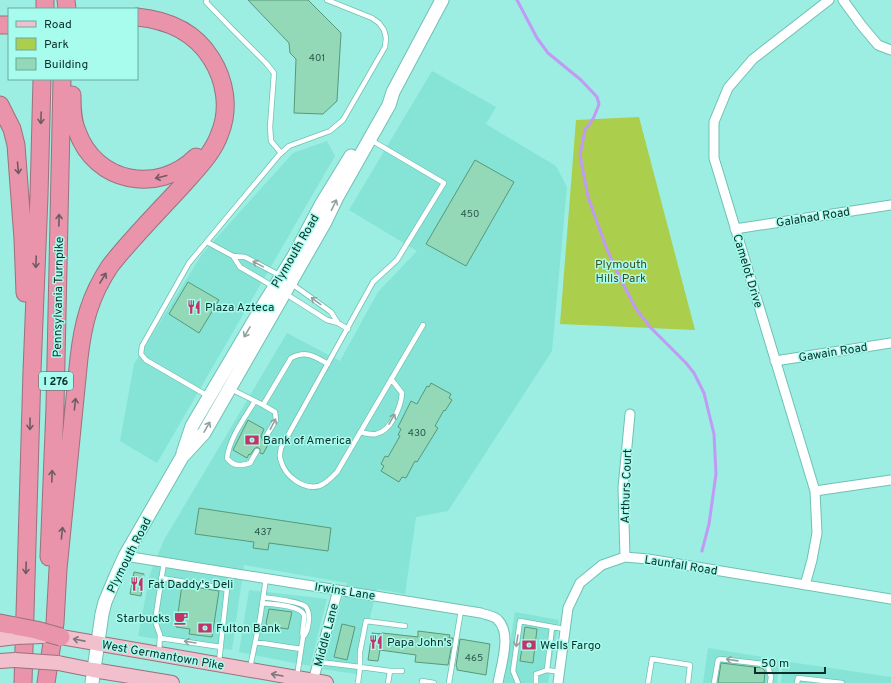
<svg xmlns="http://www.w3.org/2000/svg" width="891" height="683" viewBox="0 0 891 683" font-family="Overpass,sans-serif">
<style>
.built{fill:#85e4d6}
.green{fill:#abce4c}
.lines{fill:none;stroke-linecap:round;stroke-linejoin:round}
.stream{stroke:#c19af6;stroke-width:3}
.building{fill:#93d8b7;stroke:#57997b}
.service-casing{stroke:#6fc1b4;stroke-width:6}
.minor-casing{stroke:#6fc1b4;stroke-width:11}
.secondary-casing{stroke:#6fc1b4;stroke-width:15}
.primary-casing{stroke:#9b717d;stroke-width:16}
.motorway-casing{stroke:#9b717d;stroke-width:19}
.service{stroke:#fff;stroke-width:4.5}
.minor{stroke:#fff;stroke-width:9}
.secondary{stroke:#fff;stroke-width:13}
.primary{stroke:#f2bfcc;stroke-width:14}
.motorway{stroke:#e994aa;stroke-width:17}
.primary-bridge-casing{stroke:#9b717d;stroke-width:16;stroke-linecap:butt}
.motorway-bridge-casing{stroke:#9b717d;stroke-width:19;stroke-linecap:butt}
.primary-bridge{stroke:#f2bfcc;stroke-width:14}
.motorway-bridge{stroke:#e994aa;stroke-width:17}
.oneway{stroke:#6e5c64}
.oneway2{stroke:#91a19f}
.oneway3{stroke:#7e777b}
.labels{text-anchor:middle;stroke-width:3;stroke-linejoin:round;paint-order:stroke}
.number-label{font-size:10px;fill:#2c594d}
.shield{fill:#a8fcee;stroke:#396c65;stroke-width:1}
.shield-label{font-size:11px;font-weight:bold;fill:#0a2f2a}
.street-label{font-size:12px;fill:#0a2f2a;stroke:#a8fcee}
.park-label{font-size:12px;fill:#42511b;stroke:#a8fcee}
.poi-label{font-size:12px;fill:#0a2f2a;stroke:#a8fcee;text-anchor:start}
</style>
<rect width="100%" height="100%" fill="#9beee1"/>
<path class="built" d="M432,71L496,107L486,124L556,166L567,187L552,351L448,511L416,517L405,594L377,589L356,674L322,669L347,583L244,565L232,650L138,636L150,574L164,540L287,333L340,361L378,292L417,251L349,210Z
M327,141L335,156L157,463L120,441L134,364L202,254L293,153Z
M249,590L327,599L310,666L239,652Z
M515,612L559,620L548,683H504Z
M708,648L780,660L777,683H703Z
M783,661L891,677V683H781Z"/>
<path class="green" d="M639,117L695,330L560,324L576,120Z"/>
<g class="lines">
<path class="stream" d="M517,0L537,38L548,53L581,80L597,97L599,104L598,107L593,119L585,130L580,155L588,197L606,247L618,274L636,309L651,328L686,363L694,373L704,393L714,434L716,474L709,524L702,551"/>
</g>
<path class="building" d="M248,0H308L341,33L337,101L323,114L294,113L296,59L290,53L289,43Z
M475,160L514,182L466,266L426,244Z
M188,282L219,300L199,333L169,314Z
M431,383L451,394L449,398L452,400L445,411L444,410L435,426L438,428L417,462L415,461L406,478L402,477L399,482L381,471L384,466L381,464L385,456L388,457L400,436L398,435L401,429L398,427L411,401L417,404L427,386L429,387Z
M248,420L264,429L261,436L263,441L265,442L268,440L270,441L263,454L260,453V449L257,447L254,449L250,455L249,454L247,458L233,450Z
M199,508L331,528L328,551L269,543L268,550L253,548L254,542L195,534Z
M134,572L144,574L141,596L130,594Z
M182,585L219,591L212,637L189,634L190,629L176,627Z
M269,609L292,612L288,629L268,626L266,623Z
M342,624L355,627L347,660L334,657Z
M525,627L537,629L533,663L520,661Z
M418,631L450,635L449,638H453L448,665L415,662L416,655L380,650L378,661L368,660L372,633L382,634V633L418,637Z
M460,639L490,644L486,675L457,670V667L456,666Z
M721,663L762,668L765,671L764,683H718Z"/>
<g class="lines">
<defs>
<path id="service" d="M207,0L206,2L231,28L266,63L274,73L270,127L271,141L281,153
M371,140L444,183L397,260L373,282L281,448C280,452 279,457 281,461C285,476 303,490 319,486C326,484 332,477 337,472L423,325
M207,242L233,256L240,267L274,287
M233,256L245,257L281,276
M292,284L331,312L338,323
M286,294L327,320L338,323L348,329
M231,389L263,405L291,358C306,350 314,356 328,364
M208,396L146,360L141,354L142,346L189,263L279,155L289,146L330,131L343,120L385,47L386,38L384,30L379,23L372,18L327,0
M255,401C244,419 230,437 227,458C234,467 240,466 250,463L257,451
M263,405L275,412L276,420L265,438
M360,432C364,433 371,435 376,434C391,431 401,407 402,393L391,379
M161,578L227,589L219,662
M263,597C273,599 300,601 306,607C309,611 309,615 309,619C308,626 308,632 303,637L297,676
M262,603C271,604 301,605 304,615C305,622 301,630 303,637
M160,638L221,647
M255,642L301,649
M159,653L160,635L155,621L164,562
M319,662L360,667V652L366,621L405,626
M250,668L260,619L266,578
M547,670L560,672
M390,671H402
M358,683L360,667L390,671L388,683
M422,683V681L434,683
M449,683L461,610
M518,683L513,671L520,621L564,629
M536,683V674L547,670L552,627
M648,683L652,659L690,665L688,683
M714,683L718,660L720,659L763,664L768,667L771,677L770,683
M797,683L798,678L842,683"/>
<path id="minor" d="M843,0L862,26L878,45L891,50
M735,229L891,205
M775,361L891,343
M815,491L891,480
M125,556L481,613C486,615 495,616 498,620C512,634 501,665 498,683
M625,557L623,488L630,414
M805,585L812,560L817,533L815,491L714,158V122L728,88L753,59L829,0
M313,681L338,590
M558,683L568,608L580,583L602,565L625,557L648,559L891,599"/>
<path id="secondary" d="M183,453L192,426L261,309L294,256L321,205L351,156
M92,683L102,614L105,602L116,576L125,556L182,457L204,433L325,222L337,197L389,105L393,92L442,0"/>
<path id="primary" d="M61,637L326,683
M0,639L16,637
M0,661L15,660
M58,663L93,670L172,683"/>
<path id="motorway" d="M66,0L67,9
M45,9V0
M0,25H9
M72,95C72,107 72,120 77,131C95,183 158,195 196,157
M0,105L12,129L16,145L23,239L25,293
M49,557L55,407L62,79
M0,623L15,626
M23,683L32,371L39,196L42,79
M46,683L55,623L58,569L79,358C83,323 90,296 110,266C132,238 157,213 181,187C195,171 213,154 220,133C230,108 225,80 211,58C194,31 168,20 137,17"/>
</defs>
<use href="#service" class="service-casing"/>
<use href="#minor" class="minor-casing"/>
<use href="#secondary" class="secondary-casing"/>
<use href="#primary" class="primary-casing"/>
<use href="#motorway" class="motorway-casing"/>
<use href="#service" class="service"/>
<use href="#minor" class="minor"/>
<use href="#secondary" class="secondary"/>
<use href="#primary" class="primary"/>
<use href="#motorway" class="motorway"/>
<defs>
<path id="primary-bridge" d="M16,637L43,636
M15,660L58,663"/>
<path id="motorway-bridge" d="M15,626L36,630L61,637"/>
</defs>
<use href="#primary-bridge" class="primary-bridge-casing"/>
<use href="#motorway-bridge" class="motorway-bridge-casing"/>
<use href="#primary-bridge" class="primary-bridge"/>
<use href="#motorway-bridge" class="motorway-bridge"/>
</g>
<defs><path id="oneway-shaft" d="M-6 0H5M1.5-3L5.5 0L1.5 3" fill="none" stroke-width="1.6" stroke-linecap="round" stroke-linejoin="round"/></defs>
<g class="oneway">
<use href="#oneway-shaft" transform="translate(41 118) rotate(92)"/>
<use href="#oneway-shaft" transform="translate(18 168) rotate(85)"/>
<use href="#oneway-shaft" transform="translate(161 177) rotate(166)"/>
<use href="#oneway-shaft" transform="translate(59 220) rotate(-89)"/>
<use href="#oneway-shaft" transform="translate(36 262) rotate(92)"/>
<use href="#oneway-shaft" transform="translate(103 278) rotate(-58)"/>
<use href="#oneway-shaft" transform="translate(75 404) rotate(-84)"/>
<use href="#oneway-shaft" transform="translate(30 424) rotate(91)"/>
<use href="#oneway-shaft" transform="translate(52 476) rotate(-88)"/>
<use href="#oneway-shaft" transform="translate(62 533) rotate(-84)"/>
<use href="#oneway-shaft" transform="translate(26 568) rotate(92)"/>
</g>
<g class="oneway2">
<use href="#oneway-shaft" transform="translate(334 205) rotate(-64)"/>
<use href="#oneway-shaft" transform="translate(258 264) rotate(-151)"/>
<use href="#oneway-shaft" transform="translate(316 301) rotate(-144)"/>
<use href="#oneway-shaft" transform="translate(247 332) rotate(120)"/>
<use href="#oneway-shaft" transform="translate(392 419) rotate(-60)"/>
<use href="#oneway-shaft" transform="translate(273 424) rotate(-62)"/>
<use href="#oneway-shaft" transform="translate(207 427) rotate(-60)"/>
<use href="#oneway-shaft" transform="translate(517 641) rotate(99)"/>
<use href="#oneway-shaft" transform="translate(190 642) rotate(-171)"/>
<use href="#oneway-shaft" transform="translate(732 660) rotate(-172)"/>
</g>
<g class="oneway3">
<use href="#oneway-shaft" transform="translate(79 640) rotate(-169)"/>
<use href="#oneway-shaft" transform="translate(277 675) rotate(-170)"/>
</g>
<defs>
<symbol id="restaurant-bare" viewBox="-9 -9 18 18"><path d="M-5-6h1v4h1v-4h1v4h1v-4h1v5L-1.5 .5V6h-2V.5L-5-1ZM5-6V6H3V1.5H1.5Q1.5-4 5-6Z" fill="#c03468" stroke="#a8fcee" stroke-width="2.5" paint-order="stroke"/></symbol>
<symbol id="bank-bare" viewBox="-9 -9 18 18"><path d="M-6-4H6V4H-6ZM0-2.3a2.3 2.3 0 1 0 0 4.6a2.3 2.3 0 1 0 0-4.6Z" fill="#c03468" stroke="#a8fcee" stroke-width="2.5" paint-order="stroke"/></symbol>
<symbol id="cafe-bare" viewBox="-9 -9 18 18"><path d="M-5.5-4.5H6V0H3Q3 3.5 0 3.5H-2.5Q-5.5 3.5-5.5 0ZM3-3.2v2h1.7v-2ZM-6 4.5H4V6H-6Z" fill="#c03468" stroke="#a8fcee" stroke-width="2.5" paint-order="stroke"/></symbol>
</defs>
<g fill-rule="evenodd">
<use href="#restaurant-bare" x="184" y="297" width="20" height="20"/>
<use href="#bank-bare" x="242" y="430" width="20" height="20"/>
<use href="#restaurant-bare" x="127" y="574" width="20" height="20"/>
<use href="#cafe-bare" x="171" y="608" width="20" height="20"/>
<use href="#bank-bare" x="195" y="618" width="20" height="20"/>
<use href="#restaurant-bare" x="366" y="632" width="20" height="20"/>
<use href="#bank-bare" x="519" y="635" width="20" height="20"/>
</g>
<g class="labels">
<g class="number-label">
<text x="317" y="61">401</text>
<text x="470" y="217">450</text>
<text x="417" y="436">430</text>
<text x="263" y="535">437</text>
<text x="474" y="661">465</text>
</g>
<rect class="shield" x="39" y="372" width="34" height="18" rx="3"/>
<g class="shield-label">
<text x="56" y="385">I 276</text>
</g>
<g class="street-label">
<text transform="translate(813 217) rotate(-9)" y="4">Galahad Road</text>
<text transform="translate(295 251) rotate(-60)" y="4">Plymouth Road</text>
<text transform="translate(748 271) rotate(73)" y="4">Camelot Drive</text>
<text transform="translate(58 297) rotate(-89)" y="4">Pennsylvania Turnpike</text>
<text transform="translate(833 352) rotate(-9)" y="4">Gawain Road</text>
<text transform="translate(626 486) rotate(-88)" y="4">Arthurs Court</text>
<text transform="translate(129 555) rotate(-63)" y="4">Plymouth Road</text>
<text transform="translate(681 565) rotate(9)" y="4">Launfall Road</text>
<text transform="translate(345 591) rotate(9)" y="4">Irwins Lane</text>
<text transform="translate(326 635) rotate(-75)" y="4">Middle Lane</text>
<text transform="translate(163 655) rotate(10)" y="4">West Germantown Pike</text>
</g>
<g class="park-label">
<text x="621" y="268">Plymouth<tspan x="621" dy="14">Hills Park</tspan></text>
</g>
<g class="poi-label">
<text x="205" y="311">Plaza Azteca</text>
<text x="263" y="444">Bank of America</text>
<text x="148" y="588">Fat Daddy's Deli</text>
<text x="170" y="622" text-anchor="end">Starbucks</text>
<text x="216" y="632">Fulton Bank</text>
<text x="387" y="646">Papa John's</text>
<text x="540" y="649">Wells Fargo</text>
</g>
</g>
<rect x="8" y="8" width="130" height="72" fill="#a8fcee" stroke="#69aaa0"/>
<rect x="16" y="21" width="20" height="6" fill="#f2bfcc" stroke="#69aaa0"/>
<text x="44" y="28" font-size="12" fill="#0a2f2a">Road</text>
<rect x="16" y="38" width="20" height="12" fill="#abce4c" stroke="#69aaa0"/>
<text x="44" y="48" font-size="12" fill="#0a2f2a">Park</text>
<rect x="16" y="58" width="20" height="12" fill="#93d8b7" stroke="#69aaa0"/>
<text x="44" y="68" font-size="12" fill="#0a2f2a">Building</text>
<path d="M755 667v6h70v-6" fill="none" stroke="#0a2f2a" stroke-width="2"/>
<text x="761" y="667" font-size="12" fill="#0a2f2a" stroke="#a8fcee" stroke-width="3" paint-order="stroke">50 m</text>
</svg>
